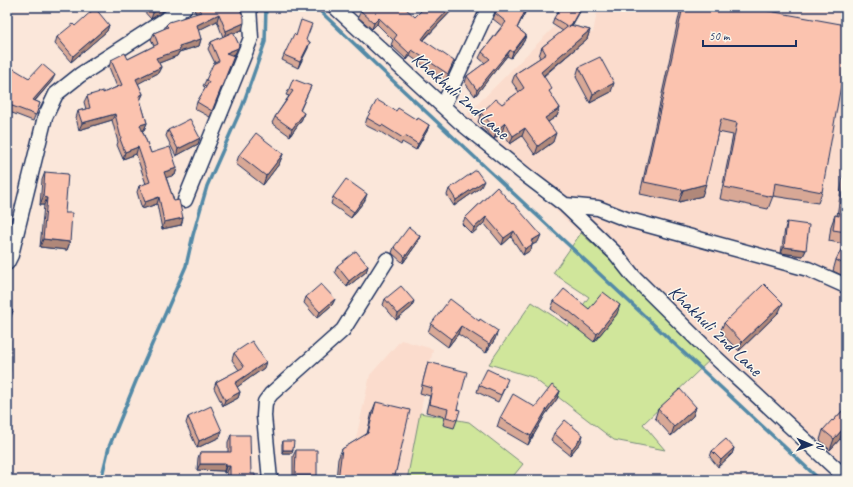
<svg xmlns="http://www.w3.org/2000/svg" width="853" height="487" viewBox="0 0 853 487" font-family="Caveat,sans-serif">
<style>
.built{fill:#fbdccd}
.green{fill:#d0e69b;stroke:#768a7c}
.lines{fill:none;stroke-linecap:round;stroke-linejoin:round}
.stream{stroke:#538aa7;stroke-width:3.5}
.minor-casing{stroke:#1b2f5e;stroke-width:17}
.minor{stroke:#fbf7ec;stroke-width:14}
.wall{fill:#d8a896;stroke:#1b2f5e}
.shaded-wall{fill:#b0887a;stroke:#1b2f5e}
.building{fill:#fbc3af;stroke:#1b2f5e}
.labels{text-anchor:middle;stroke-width:3;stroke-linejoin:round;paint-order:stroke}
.street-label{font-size:19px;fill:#1b2f5e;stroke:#fbf7ec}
</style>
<rect width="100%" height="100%" fill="#fbe7da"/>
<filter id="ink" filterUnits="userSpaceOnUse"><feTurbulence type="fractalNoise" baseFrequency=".025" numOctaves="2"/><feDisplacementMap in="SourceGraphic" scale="8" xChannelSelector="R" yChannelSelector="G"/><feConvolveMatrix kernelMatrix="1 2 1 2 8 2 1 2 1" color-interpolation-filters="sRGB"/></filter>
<g filter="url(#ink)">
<path class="built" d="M598,7H846V467L816,437L787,424L460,122L557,24L593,33Z
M401,340L433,349L407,480H347L370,375Z"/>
<path class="green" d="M581,233L714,356L643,424L665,450L614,440L532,377L489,364L532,302L568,326L589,297L553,273Z
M420,413L469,422L523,464L510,480H407Z"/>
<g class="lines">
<path class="stream" d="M316,7L390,78L820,480
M101,480L109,447L136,381L186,266L193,235L207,186L242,107L265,42L266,7"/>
<defs>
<path id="minor" d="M335,7L460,122L528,177L565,205L615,253L634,277L714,356L846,478
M443,106L489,7
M185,200L251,38L249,7
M565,205L598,208L626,219L808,269L846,286
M7,263L11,255L45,117L56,94L80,75L185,7
M270,480L264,416L265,402L271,394L343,330L387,260"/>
</defs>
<use href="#minor" class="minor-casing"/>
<use href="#minor" class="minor"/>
</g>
<path class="wall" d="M140,7H166L165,10L151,19Z
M194,7H239L242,30L233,33L239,45L235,54L232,55L234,56L210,117L195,109L197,102L206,87L203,86L206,80L215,63L208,49L211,42L223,37L217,21L198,30L201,39L199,46L179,52L177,56L159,63L161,67L158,73L138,83L143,94L140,100L147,123L144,130H142L151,153L177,168L175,175L166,177L174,201L183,218L181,225L162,229L157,204L142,209L137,192L139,186L146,184L136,154L123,159L117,145L118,142L112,120L79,130L76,118L78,111L86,109L84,102L87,96L103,93L117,87L109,67L111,60L128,59L154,46L151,39L154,33L164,29L166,25L196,14L194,9Z
M425,7H455L424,40L452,67L445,81L410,56L407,60L391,45L393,40L377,24L372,29L358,17L361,11L389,9L415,17Z
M498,7H528L517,28L526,35L524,41L511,58L507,56L475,96L465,83L467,76L485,63L479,58L482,52L502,26L493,19Z
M681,7H747L822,192L818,203L773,196L768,209L720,199L733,135L718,132L702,196L679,202L640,194Z
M581,10L572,26L590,30L587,39L544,76L550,94L560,108L557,116L548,122L553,142L535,155L522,136L510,144L502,132L494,139L478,122L481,113L502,104L519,92L512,82L515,74L540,58L539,56L542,47L563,31L552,24L554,18Z
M109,25L107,31L71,62L55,44L57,37Z
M296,36L306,40L308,48L298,68L282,60L284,55Z
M579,67L611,92L590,103L576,77Z
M7,70L29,78L52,81L35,101L40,103L33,121L7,111Z
M311,86L300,111L302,119L290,136L272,123L275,117L289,96L286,95L289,89Z
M396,111L429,125L427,131L416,150L402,142L401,145L379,131V132L365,125L367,118Z
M168,130L198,144L176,156L166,136Z
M283,154L279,164L263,185L236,164L239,155Z
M846,156V277L833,271L836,260L844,244L829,241L831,226L835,215L837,216Z
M45,172L65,213L70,242L67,250L40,247L44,205H40L42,180Z
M481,187L454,206L447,195L449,189Z
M497,187L538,242L532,245L531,250L523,255L511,237L502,245L484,223L472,234L462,224L465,218Z
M333,197L365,200L351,218L331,204Z
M787,222L806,250L803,256L781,253L785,229Z
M420,236L418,242L403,263L392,253L394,247Z
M337,266H368L366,272L347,287L335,272Z
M306,297L335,299L332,305L317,318L304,303Z
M385,299L412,307L396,320L383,305Z
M554,301L589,309L617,314L594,342L566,320L551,309Z
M779,312L739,351L720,332L724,323Z
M479,321L495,339L486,353L458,334L448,347L428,332L431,324Z
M234,353L264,368L237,387L240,392L238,398L223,406L214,388L216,382L239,370L232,360Z
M428,362L457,409V420L454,428L443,425L445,417L426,412L430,396L420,393L426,370Z
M479,385H506L498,402L477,392Z
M560,391L557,399L545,415L528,445L497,427L500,418L535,407Z
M376,402L394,480H336L338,459L342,449L367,434L372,412Z
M696,407L693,416L671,436L655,418L658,409Z
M846,407V445L840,439L830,450L820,440L823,430L833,421Z
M188,417L220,437L197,448L186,423Z
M554,433L581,442L570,455L551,440Z
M231,435L251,474L255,480H228L227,472L224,473V471L197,470L198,458L200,452H228V442Z
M283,441L293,450L292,453H282V444Z
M734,448L732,454L718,467L710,457L712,451Z
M296,450L315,480H293V456Z"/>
<path class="shaded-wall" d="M162,7H166L165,10L151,19L153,13Z
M451,7H455L426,37L420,45L422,39L428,31Z
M527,7H528L514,34L517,28Z
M581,7H582L581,10L567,33L570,27Z
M219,14L217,21L195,32L197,25Z
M379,18L377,24L372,29L374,23Z
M244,23L242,30L224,37L226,31Z
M109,25L107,31L71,62L73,56Z
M590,30L587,39L538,80L541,72Z
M526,35L524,41L511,58L513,52Z
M201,39L199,46L179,52L177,56L154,65L156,58L179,46Z
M310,42L308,48L298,68L300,62Z
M238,48L235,54L224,59L226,53Z
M412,50L410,56L407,60L409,53Z
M510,50L507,56L475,96L477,90Z
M161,67L158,73L134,86L136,79Z
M55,75L52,81L30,106L33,100Z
M614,83L611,92L590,103L593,94Z
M143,94L140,101L139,96Z
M560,108L557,116L542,126L545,118Z
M304,113L302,119L290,136L292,129Z
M115,114L112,120L79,130L82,123Z
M147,123L144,130L138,131L140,125Z
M505,123L502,132L494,139L497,130Z
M429,125L427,131L416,150L418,144Z
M525,128L522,136L510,144L513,136Z
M556,133L553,142L535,155L538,146Z
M200,138L198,144L176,156L178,149Z
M138,147L136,154L123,159L125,152Z
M283,154L279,164L263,185L266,176Z
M177,168L175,175L162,179L164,172Z
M484,181L481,187L454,206L456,200Z
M706,184L702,196L679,202L683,190Z
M367,194L365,200L351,218L354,212Z
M43,197L47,198L44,205H40Z
M159,197L157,204L142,209L145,202Z
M486,217L484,223L472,234L474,228Z
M183,218L181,225L162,229L164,222Z
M514,231L511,237L502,245L504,238Z
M541,235L538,242L532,245L531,250L523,255L525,249L531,241Z
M420,236L418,242L403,263L405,257Z
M43,239L70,242L67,250L40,247Z
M784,247L806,250L803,256L781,253Z
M368,266L366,272L347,287L349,281Z
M335,299L332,305L317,318L320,312Z
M414,301L412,307L396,320L398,314Z
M783,303L779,312L739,351L742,342Z
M620,305L617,314L594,342L597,334Z
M13,311L11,317L7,322V318Z
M461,326L458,334L448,347L451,339Z
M498,331L495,339L486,353L489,344Z
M266,362L264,368L233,390L235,383Z
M7,371H10L7,378Z
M560,391L557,399L545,415L528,445L531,436L548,407Z
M240,392L238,398L223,406L225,400Z
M696,407L693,416L671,436L674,427Z
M843,429L840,439L830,450L834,439Z
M222,431L220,437L197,448L199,441Z
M583,435L581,442L570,455L572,449Z
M734,448L732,454L718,467L721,460Z
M283,450H293L292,453H282Z
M200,464H226L224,471L197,470Z
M226,466H230L227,472L224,473Z
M295,476H317L315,480H294Z"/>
<path class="building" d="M148,7H162L153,13Z
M198,7H239L244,18V23L226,31L219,14L197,25L201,39L179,46L180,50L156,58L161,67L136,79L143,94L139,96L147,123L140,125L151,153L170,147L177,168L164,172L174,201L179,200L183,218L164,222L159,197L145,202L139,186L150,182L138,147L125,152L120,139L121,138L115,114L82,123L78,111L90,108L87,96L103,91V93L122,85L111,60L125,53L128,59L158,44L154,33L168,27L166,25L169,22L201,12Z
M364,7H387L389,9L390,7H404L415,17L425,7H451L428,31L422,39L454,61L448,74L412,50L409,53L394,39L397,35L379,18L374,23L361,11Z
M498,7H527L517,28L526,35L513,52L510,50L477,90L467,76L490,59L482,52L506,22L495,13Z
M561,7H581L571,25L569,27L554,18Z
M683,7H747L846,25V35L844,46H846V57L822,192L775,183L773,197L724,187L737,123L721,119L706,184L683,190L644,182Z
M95,8L109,25L73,56L57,37L73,24L75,26Z
M301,20L312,24L306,40L310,42L300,62L284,55L294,34L296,36Z
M570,25L590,30L541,72L552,89L549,91L560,108L545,118L556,133L538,146L525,128L513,136L505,123L497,130L481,113L496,99L502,104L524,88L515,74L546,54L542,47Z
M233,32L239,45L238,48L226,53L234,56L212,111L197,102L209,82L206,80L213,64L219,61L211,42Z
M600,57L614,83L593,94L579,67Z
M42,64L55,75L33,100L40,103L36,115L7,104V70L9,66L29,78Z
M293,79L311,86L300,110L304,113L292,129L275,117L293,91L289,89Z
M377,100L396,111L398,108L417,120L418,118L429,125L418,144L405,136L403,138L382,125L381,126L367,118Z
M190,119L200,138L178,149L168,130Z
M256,133L283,154L266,176L239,155Z
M476,170L484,181L456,200L449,189Z
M846,171V232L833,230L835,215L839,216Z
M45,172L68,174L65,213H72L70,242L43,239L47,198L43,197Z
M346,179L367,194L354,212L333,197Z
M497,187L512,204L513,203L541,235L531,241L533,244L525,249L514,231L504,238L486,217L474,228L465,218Z
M787,222L809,225L806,250L784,247Z
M409,227L420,236L405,257L394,247Z
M846,240V265L836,260Z
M356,251L368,266L349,281L337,266Z
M321,284L335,299L320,312L306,297Z
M764,284L783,303L742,342L724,323Z
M401,286L414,301L398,314L385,299Z
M564,289L589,309L603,292L620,305L597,334L569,311L554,301Z
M450,299L479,321L480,319L498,331L489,344L461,326L451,339L431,324Z
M7,305L13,311L7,318Z
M7,340H10V371H7Z
M252,341L266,362L235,383L240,392L225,400L216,382L244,367L234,353Z
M428,362L467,372L457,409L460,410L457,420L446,417L448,409L429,404L432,388L422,385Z
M487,369L508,379L501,395L479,385Z
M552,385L560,391L548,407L531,436L500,418L513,394L535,407Z
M680,389L696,407L674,427L658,409Z
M376,402L410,410L394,480H338L342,449L368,433Z
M211,406L222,431L199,441L188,417Z
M846,407V431L843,429L834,439L823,430L832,420L833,421Z
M565,420L583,435L572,449L554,433Z
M231,435H250L251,474H255V480H230V466H226V464H200V452H231Z
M726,439L734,448L721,460L712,451Z
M283,441H294L293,450H283Z
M296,450H317V476H295Z"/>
</g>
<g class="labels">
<g class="street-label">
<text transform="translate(461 95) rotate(41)" y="7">Khakhuli 2nd Lane</text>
<text transform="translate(716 330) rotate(44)" y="7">Khakhuli 2nd Lane</text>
</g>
</g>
<rect width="853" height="487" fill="none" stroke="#fbf7ec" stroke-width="24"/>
<rect x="12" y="12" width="829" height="463" fill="none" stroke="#1b2f5e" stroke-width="1.5" filter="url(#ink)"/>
<g transform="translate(811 445) rotate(92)" stroke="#fbf7ec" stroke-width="3" paint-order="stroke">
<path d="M0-3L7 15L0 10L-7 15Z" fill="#1b2f5e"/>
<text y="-6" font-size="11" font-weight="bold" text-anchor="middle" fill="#1b2f5e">N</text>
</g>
<path d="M703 40v6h93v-6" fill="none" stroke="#1b2f5e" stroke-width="2"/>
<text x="709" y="40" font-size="12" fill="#1b2f5e" stroke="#fbf7ec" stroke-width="3" paint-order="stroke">50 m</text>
</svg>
